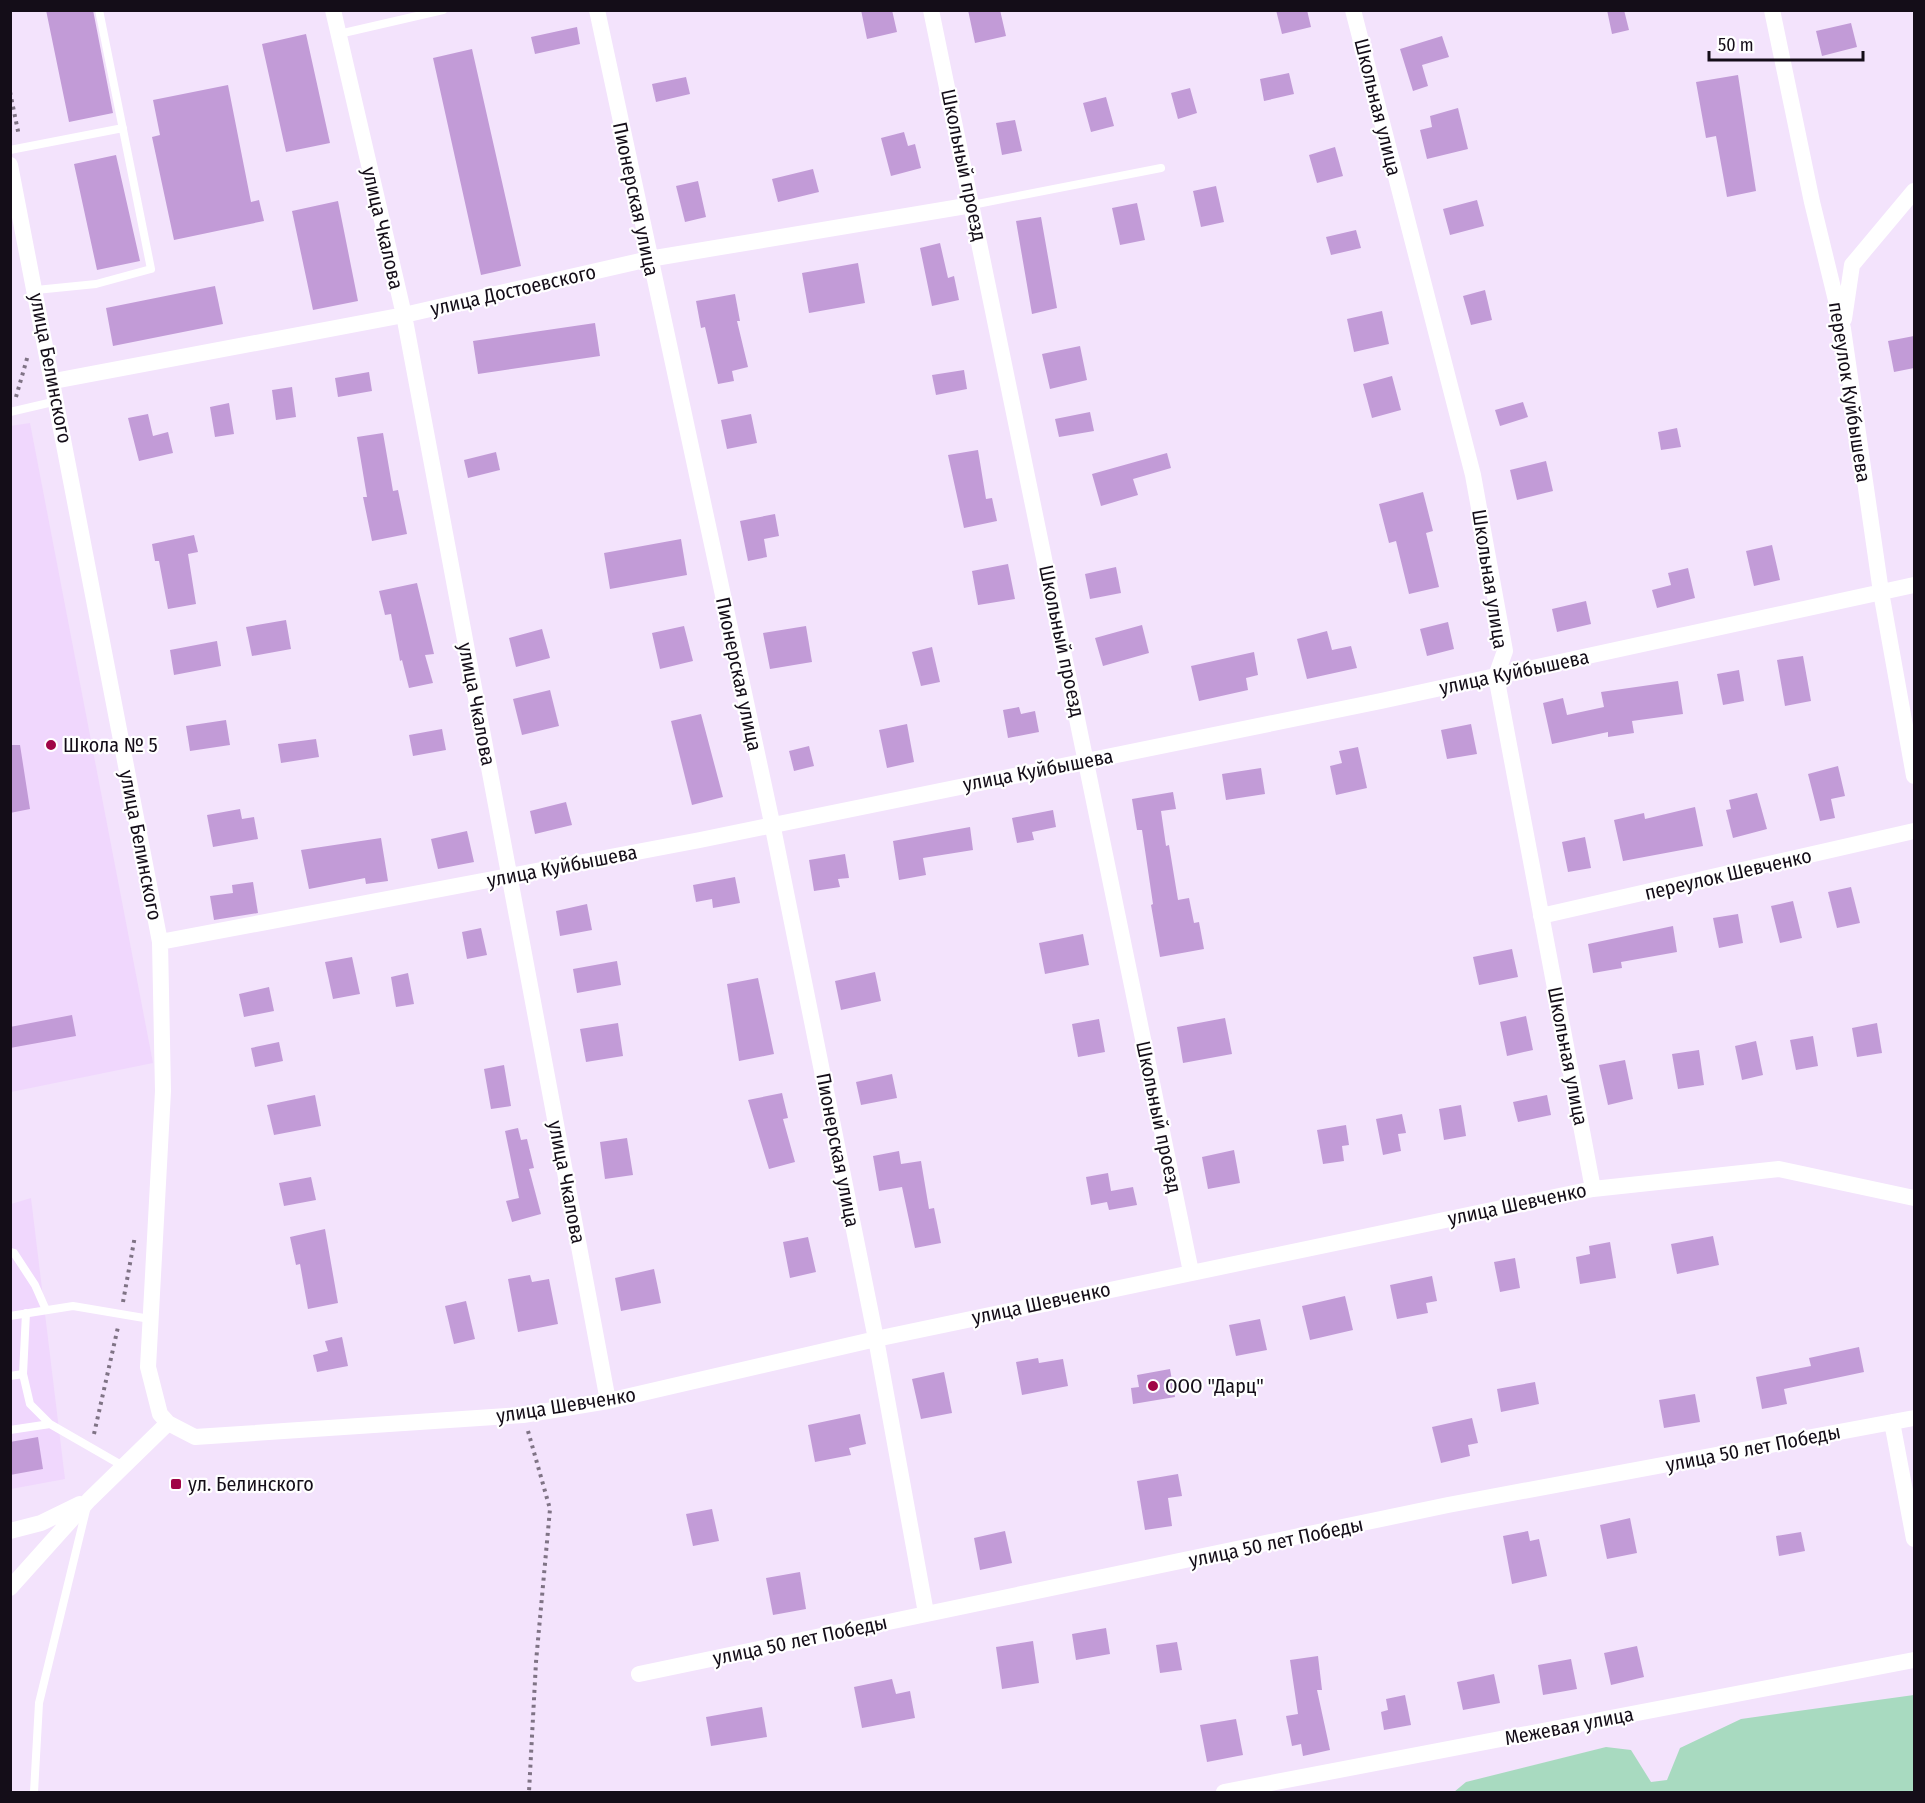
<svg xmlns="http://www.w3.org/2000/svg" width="1925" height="1803" viewBox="0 0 1925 1803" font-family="'Fira Sans Condensed',sans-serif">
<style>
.built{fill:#f0d7fd}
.green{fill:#a8dac0}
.building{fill:#c29bd7}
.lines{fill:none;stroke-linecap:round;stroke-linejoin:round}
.path{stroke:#7f7385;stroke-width:4;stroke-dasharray:3 4.5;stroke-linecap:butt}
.service{stroke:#fff;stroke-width:8}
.minor{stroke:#fff;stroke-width:16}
.poi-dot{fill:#a00447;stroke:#fff;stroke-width:2}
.labels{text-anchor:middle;stroke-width:4.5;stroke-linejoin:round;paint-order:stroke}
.street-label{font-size:20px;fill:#140d18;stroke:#fff}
.poi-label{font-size:20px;fill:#140d18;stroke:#fff;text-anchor:start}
</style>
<rect width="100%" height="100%" fill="#f3e3fc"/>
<path class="built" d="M30,423L153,1063L11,1092L10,426Z
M31,1198L65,1479L11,1489V1204Z"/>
<path class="green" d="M1914,1695V1792H1454L1466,1782L1606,1747L1631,1750L1651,1782L1667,1780L1680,1748L1741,1719Z"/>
<path class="building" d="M46,10H93L113,113L69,122Z
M861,10H892L897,32L867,39Z
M968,10H1000L1006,36L975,43Z
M1276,10H1307L1311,27L1282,34Z
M1607,10H1624L1629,30L1612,34Z
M1851,23L1857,47L1822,56L1816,31Z
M577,27L580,44L535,54L531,37Z
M306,34L330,143L286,152L262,44Z
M1442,36L1449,57L1422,65L1428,86L1413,91L1400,49Z
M472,49L521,266L481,275L433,58Z
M1289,73L1294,94L1264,101L1260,79Z
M1738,75L1756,191L1727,197L1716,136L1706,138L1696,82Z
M686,77L690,94L656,102L652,84Z
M228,85L251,202L259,200L264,221L174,240L152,137L160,135L153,100Z
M1190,88L1197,113L1178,119L1171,93Z
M1106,97L1114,126L1091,132L1083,103Z
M1458,108L1468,149L1427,159L1420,130L1432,127L1430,116Z
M1015,120L1022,151L1002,155L996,123Z
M904,132L908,146L915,144L921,168L891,176L881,138Z
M1335,147L1343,176L1317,183L1309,155Z
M116,155L140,261L97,270L74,164Z
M813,169L819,192L778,202L772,179Z
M698,181L706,217L685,222L676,186Z
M1216,186L1224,222L1201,227L1193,191Z
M1477,200L1484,226L1450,235L1443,209Z
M338,201L358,301L313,310L292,211Z
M1137,203L1145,240L1120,245L1112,208Z
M1041,217L1057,308L1032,314L1016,221Z
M1356,230L1361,248L1331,255L1326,237Z
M940,243L948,278L954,276L959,300L932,306L920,248Z
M858,263L865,303L809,313L802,273Z
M215,286L223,324L113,346L106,308Z
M1485,290L1492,320L1471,325L1463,296Z
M735,294L740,321H737L748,367L732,371L734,381L718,384L705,327L701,328L696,301Z
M1382,311L1389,344L1354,352L1347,319Z
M595,323L600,356L478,374L473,341Z
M1914,336V368L1894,372L1888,341Z
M1080,346L1087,380L1050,389L1042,354Z
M964,370L967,389L936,395L932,375Z
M369,372L372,391L338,397L335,378Z
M1392,376L1401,410L1372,418L1363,384Z
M292,387L296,417L276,420L272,390Z
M1523,402L1528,417L1500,426L1495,410Z
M229,403L234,434L215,437L210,407Z
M1090,412L1094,431L1059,437L1055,419Z
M148,414L153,436L168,432L173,453L139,461L128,418Z
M751,414L757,443L727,449L721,420Z
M1677,428L1681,447L1661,450L1658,432Z
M383,433L393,491L398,490L407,534L372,541L363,497H367L357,437Z
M978,450L986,499L992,498L997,521L964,528L948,455Z
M496,452L500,470L468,478L464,460Z
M1167,453L1171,468L1133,479L1138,495L1101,506L1092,474Z
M1546,461L1553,491L1517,500L1510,470Z
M1423,492L1433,531L1426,533L1439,587L1409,594L1396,541L1389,543L1379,504Z
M775,514L779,536L764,539L767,557L748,561L740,521Z
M194,535L198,552L188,554L196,604L168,609L159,561H155L152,544Z
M681,539L687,575L610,589L604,553Z
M1772,545L1780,580L1754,586L1746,551Z
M1008,564L1015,599L978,605L972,571Z
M1116,567L1121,593L1090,599L1085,574Z
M1688,568L1695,598L1657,608L1652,590L1671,585L1668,573Z
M417,583L434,654L425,655L433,683L409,688L402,660L400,661L391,614L385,615L379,591Z
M1586,601L1591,624L1557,632L1552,609Z
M286,620L291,649L252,656L246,627Z
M1448,622L1454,649L1427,656L1420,629Z
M1142,625L1149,653L1103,666L1095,638Z
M684,626L693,661L660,669L652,633Z
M806,626L812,662L770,669L763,633Z
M542,629L550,658L516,667L509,638Z
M1327,631L1332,650L1351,646L1357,668L1307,679L1297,639Z
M217,641L221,666L174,675L170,650Z
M932,647L940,682L921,686L912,652Z
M1254,652L1258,675L1246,678L1248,690L1199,701L1191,666Z
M1803,656L1811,701L1785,706L1777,660Z
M1739,670L1744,701L1723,705L1717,674Z
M1678,681L1683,714L1632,721L1634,733L1608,737V732L1552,744L1543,703L1563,698L1567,715L1604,707L1601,692Z
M550,690L559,726L522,735L513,699Z
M1019,707L1021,714L1035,711L1039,732L1008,738L1003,710Z
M701,714L723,797L692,805L671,721Z
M226,720L230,745L190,751L186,726Z
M907,724L914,762L887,768L879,730Z
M1471,724L1477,754L1447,759L1441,730Z
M442,729L446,750L413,756L409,735Z
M316,739L319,757L281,763L278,744Z
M10,745H20L30,809L10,813Z
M809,746L814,766L794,771L789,751Z
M1358,747L1367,788L1336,795L1330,766L1342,763L1339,751Z
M1838,766L1845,796L1831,799L1835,818L1820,821L1808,774Z
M1261,768L1265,794L1226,800L1222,774Z
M1173,792L1176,809L1161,811L1166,846L1169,845L1178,900L1189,898L1194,923L1199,922L1204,949L1160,957L1151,905L1153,904L1142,830H1137L1132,799Z
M1757,793L1767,829L1733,838L1726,810L1731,809L1729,800Z
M566,802L572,825L535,834L530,811Z
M1695,807L1703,846L1623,861L1614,820L1644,813L1645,819Z
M240,809L242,819L254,817L258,839L213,847L207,815Z
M1053,810L1056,827L1032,832L1034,840L1017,843L1012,818Z
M970,827L973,850L923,858L926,875L899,880L893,841Z
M467,831L474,862L438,869L431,839Z
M1585,837L1591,868L1568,872L1562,842Z
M381,838L388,881L366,884L365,878L309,889L301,850Z
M845,854L849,878L838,879L840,887L814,891L809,860Z
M735,877L740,903L713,908L712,899L696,902L693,885Z
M253,882L258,913L214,920L210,896L233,893L232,885Z
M1851,887L1860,923L1837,928L1828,892Z
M1793,901L1802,938L1780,943L1771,906Z
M587,904L592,930L560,936L556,911Z
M1738,914L1743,943L1719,948L1713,918Z
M1673,926L1677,952L1621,962L1622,968L1593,973L1588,944Z
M481,928L487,955L467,959L462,932Z
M1083,934L1089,965L1045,974L1039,943Z
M1512,949L1518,977L1479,985L1473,957Z
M352,957L360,994L333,999L325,962Z
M617,961L621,985L577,993L573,969Z
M875,972L881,1001L841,1010L835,981Z
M408,973L414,1004L396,1007L391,977Z
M758,978L774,1054L739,1061L727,984Z
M269,987L274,1011L244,1017L239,994Z
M72,1015L76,1036L10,1048V1027Z
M1526,1016L1533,1050L1507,1056L1500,1022Z
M1225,1018L1232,1054L1183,1063L1177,1027Z
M1099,1019L1105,1052L1078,1057L1072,1024Z
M618,1023L623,1056L586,1062L580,1029Z
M1877,1023L1882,1053L1857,1057L1852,1028Z
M1813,1036L1818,1066L1796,1070L1790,1040Z
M1756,1041L1763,1075L1742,1080L1735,1046Z
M279,1042L283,1061L255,1067L251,1048Z
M1699,1050L1704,1085L1678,1089L1672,1054Z
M1625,1060L1633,1099L1608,1105L1599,1065Z
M504,1065L511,1106L491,1109L484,1069Z
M892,1074L897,1098L861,1105L856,1082Z
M782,1093L788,1118L783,1119L795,1162L769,1169L748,1100Z
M315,1095L321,1126L274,1135L267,1105Z
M1547,1095L1551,1115L1518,1122L1513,1102Z
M1461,1105L1466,1136L1444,1140L1439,1109Z
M1402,1114L1406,1133L1398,1134L1401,1151L1383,1155L1376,1119Z
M1346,1125L1349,1145L1342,1146L1344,1161L1323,1164L1317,1130Z
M518,1128L521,1140L527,1139L534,1168L529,1169L541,1214L512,1222L506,1201L519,1198L505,1131Z
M627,1138L633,1175L605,1179L600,1142Z
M1234,1150L1240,1183L1208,1189L1202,1157Z
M899,1151L901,1164L921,1161L929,1209L934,1208L941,1243L915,1248L902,1187L879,1191L873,1156Z
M1108,1173L1111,1191L1133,1187L1137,1205L1109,1210L1107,1202L1091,1205L1086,1177Z
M311,1177L316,1200L284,1206L279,1183Z
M325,1229L338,1303L308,1309L300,1264L296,1265L290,1237Z
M1713,1236L1719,1265L1677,1274L1671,1244Z
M808,1237L816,1272L790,1278L783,1242Z
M1610,1242L1616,1278L1580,1284L1576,1257L1590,1254L1589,1246Z
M1515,1258L1520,1288L1500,1292L1494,1262Z
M654,1269L661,1303L621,1311L615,1278Z
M530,1275L532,1282L549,1279L558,1324L518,1332L508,1279Z
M1432,1276L1437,1301L1426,1303L1428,1313L1397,1319L1390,1285Z
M1345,1296L1353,1330L1310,1340L1302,1306Z
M466,1301L475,1339L454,1344L445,1306Z
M1260,1319L1267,1350L1236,1356L1229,1325Z
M342,1337L348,1366L317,1372L313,1355L328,1351L325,1341Z
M1859,1347L1864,1372L1784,1389L1787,1404L1762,1409L1756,1377L1811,1366L1809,1358Z
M1038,1358L1039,1363L1063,1359L1068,1386L1022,1395L1016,1362Z
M1170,1369L1175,1397L1133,1404L1131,1388L1139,1387L1137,1375Z
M944,1372L952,1413L921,1419L912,1379Z
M1535,1382L1539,1404L1501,1412L1497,1389Z
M1695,1394L1700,1422L1664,1428L1659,1400Z
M860,1414L866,1444L849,1448L851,1455L815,1462L808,1425Z
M1472,1418L1478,1443L1468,1445L1470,1456L1441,1463L1432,1427Z
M38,1437L43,1469L10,1475V1442Z
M1178,1474L1182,1496L1168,1498L1172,1526L1145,1530L1137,1481Z
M712,1509L719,1541L693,1546L686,1514Z
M1630,1518L1637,1553L1607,1559L1600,1525Z
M1005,1531L1012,1563L980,1570L974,1538Z
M1528,1531L1530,1541L1539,1539L1547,1576L1512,1584L1503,1536Z
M1801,1532L1805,1551L1779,1556L1776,1536Z
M800,1572L806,1609L773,1615L766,1578Z
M1106,1628L1110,1654L1076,1660L1072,1634Z
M1033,1641L1039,1683L1002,1689L996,1647Z
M1177,1642L1182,1670L1160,1673L1156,1645Z
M1637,1646L1644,1677L1611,1685L1604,1653Z
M1318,1656L1322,1690H1317L1330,1750L1303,1756L1301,1744L1292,1746L1286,1716L1298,1714L1290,1660Z
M1571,1659L1577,1689L1543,1695L1538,1665Z
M1494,1674L1500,1703L1463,1710L1457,1682Z
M892,1679L896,1694L910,1691L915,1718L862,1728L854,1687Z
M1405,1695L1411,1725L1384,1730L1381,1712L1388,1710L1386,1699Z
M762,1707L767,1737L711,1746L706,1717Z
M1236,1719L1243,1755L1207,1762L1200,1725Z"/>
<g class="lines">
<path class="path" d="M10,92L19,136
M16,397L28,355
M123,1302L135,1236
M528,1431L550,1509L536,1662L529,1792
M94,1434L118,1327"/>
<path class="service" d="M339,34L443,10
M10,150L123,128
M972,205L1161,168
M36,290L96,284L151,269L99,10
M10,412L57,401
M10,1252L14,1253L35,1285L46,1310
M10,1316L73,1306L150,1319
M23,1374L30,1404L50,1424
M10,1376L23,1374L26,1313
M10,1430L50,1424L123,1466
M34,1792L39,1703L87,1506"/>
<path class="minor" d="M333,10L404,315L608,1401
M597,10L772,823L876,1339L926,1613
M931,10L1191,1272
M1353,10L1473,475L1505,651L1496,676L1593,1189
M1772,10L1812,202L1843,329L1881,592L1914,776
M10,165L160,942L163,1091L148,1367L160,1414L168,1423L195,1437L523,1415L608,1401L876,1339L1593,1189L1779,1169L1914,1198
M1844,319L1852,265L1914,191
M54,381L404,315L649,259L972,205
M1541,916L1914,831
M160,942L700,840L1381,701L1914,585
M1892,1422L1914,1539
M10,1531L41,1523L80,1504
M10,1588L89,1500L168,1423
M639,1674L1448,1505L1914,1418
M1224,1792L1914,1660"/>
</g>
<g class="poi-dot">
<circle cx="51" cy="745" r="6"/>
<circle cx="1153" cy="1386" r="6"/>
<rect x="170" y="1478" width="12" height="12" rx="3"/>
</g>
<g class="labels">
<g class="street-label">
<text transform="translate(1378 107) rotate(76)" y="7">Школьная улица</text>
<text transform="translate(964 165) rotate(78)" y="7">Школьный проезд</text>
<text transform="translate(636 199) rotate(78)" y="7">Пионерская улица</text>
<text transform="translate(383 228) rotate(77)" y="7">улица Чкалова</text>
<text transform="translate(513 290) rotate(-13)" y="7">улица Достоевского</text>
<text transform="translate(51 368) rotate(79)" y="7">улица Белинского</text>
<text transform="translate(1850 392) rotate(81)" y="7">переулок Куйбышева</text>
<text transform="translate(1490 579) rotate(81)" y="7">Школьная улица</text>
<text transform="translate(1062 641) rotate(78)" y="7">Школьный проезд</text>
<text transform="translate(1514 672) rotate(-12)" y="7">улица Куйбышева</text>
<text transform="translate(739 674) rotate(78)" y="7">Пионерская улица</text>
<text transform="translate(477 704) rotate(79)" y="7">улица Чкалова</text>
<text transform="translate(1038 770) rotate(-11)" y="7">улица Куйбышева</text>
<text transform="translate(141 845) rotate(79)" y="7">улица Белинского</text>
<text transform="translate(562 866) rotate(-11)" y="7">улица Куйбышева</text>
<text transform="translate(1728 874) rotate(-13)" y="7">переулок Шевченко</text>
<text transform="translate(1568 1056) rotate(79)" y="7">Школьная улица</text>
<text transform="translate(1159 1117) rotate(78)" y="7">Школьный проезд</text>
<text transform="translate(838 1150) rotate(79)" y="7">Пионерская улица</text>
<text transform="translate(567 1182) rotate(79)" y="7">улица Чкалова</text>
<text transform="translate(1517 1204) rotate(-12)" y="7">улица Шевченко</text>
<text transform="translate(1041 1303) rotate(-12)" y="7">улица Шевченко</text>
<text transform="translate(566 1405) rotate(-9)" y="7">улица Шевченко</text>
<text transform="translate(1753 1448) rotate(-11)" y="7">улица 50 лет Победы</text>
<text transform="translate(1276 1542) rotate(-12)" y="7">улица 50 лет Победы</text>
<text transform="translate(800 1640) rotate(-12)" y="7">улица 50 лет Победы</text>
<text transform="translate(1569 1726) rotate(-11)" y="7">Межевая улица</text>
</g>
<g class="poi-label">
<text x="63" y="752">Школа № 5</text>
<text x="1165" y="1393">ООО "Дарц"</text>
<text x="188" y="1491">ул. Белинского</text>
</g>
</g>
<rect width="1925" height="1803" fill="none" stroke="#140d18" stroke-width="24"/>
<path d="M1709 51v9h154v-9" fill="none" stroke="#140d18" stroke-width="3"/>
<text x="1718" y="51" font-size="18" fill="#140d18" stroke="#ffffff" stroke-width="4.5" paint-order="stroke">50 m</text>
</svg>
